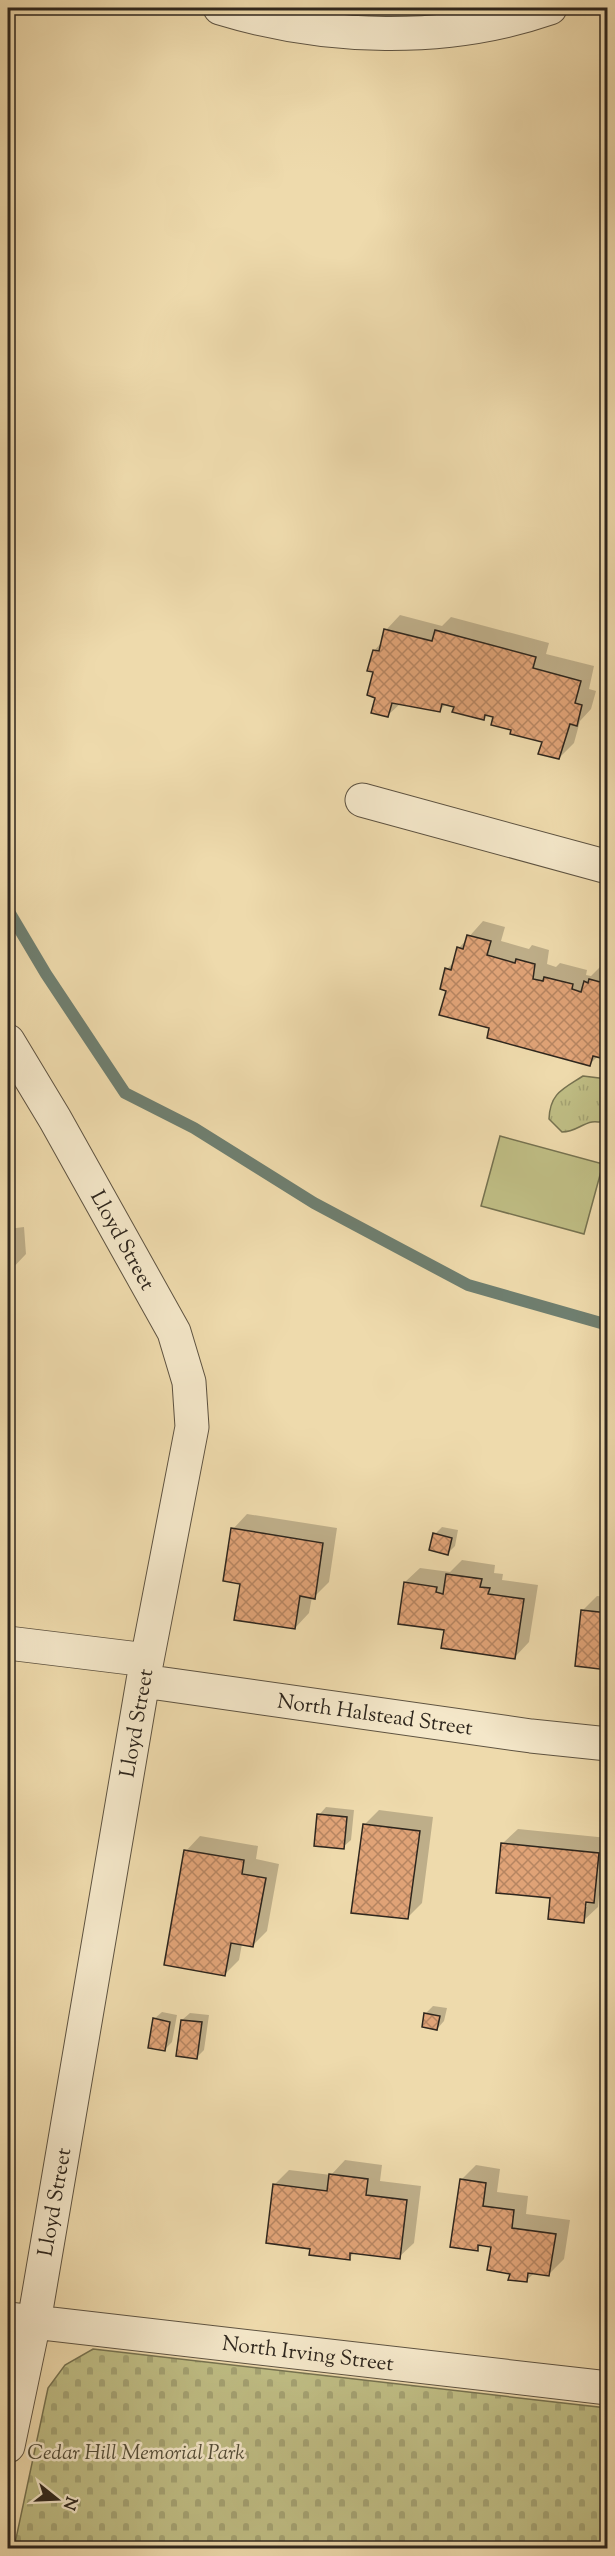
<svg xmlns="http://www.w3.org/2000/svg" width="615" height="2556" viewBox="0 0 615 2556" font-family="'Sorts Mill Goudy',serif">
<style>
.green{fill:#bfbd84;stroke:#767250;stroke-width:1.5}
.cemetery{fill:url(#cemetery-stones);stroke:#767250;stroke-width:1.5}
.park{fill:url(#park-tufts);stroke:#767250;stroke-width:1.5}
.shadow{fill:#0003;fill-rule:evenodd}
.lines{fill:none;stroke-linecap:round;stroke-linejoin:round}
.stream{stroke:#6f7f70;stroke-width:12}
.building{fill:url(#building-cross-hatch);stroke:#2e261d;stroke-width:1.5}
.minor-casing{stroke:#5e5341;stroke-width:35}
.minor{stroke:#f4e7c9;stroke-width:33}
.labels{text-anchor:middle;stroke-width:5;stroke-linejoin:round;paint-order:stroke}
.street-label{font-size:21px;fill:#2e261d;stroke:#f4e7c9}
.park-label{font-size:21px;font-style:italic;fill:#524c37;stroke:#f4e7c9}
</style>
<defs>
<pattern id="cemetery-stones" width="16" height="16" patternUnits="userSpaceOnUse" patternTransform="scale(1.5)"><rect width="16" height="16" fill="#bfbd84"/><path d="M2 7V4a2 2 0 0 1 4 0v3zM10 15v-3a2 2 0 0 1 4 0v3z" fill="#a4a272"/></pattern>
<pattern id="park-tufts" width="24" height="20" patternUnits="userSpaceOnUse" patternTransform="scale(1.5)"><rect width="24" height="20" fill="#bfbd84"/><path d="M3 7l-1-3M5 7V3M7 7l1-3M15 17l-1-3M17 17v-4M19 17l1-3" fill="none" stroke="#a4a272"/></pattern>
<pattern id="building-cross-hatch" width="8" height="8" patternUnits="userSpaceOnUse" patternTransform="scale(1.5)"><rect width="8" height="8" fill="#e0a377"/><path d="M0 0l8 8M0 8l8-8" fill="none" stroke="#b68561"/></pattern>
</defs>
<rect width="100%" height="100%" fill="#eedaac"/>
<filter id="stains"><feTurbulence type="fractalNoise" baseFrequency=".00333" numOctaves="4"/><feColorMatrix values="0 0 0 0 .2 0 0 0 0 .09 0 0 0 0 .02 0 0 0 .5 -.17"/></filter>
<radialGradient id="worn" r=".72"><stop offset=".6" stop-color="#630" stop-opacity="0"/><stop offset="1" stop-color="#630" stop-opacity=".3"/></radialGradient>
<path class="green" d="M500,1136L603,1164L584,1234L481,1206Z"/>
<path class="cemetery" d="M93,2349L607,2408V2548H14L48,2388L65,2365Z"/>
<path class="park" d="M583,1076L607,1079V1120C601,1124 599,1121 592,1122C581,1124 575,1132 562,1132L549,1119C550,1093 563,1089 583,1076Z"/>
<path class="shadow" d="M400,615L442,626L451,617L549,643L546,654L594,666L589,689L596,691L591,709L580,721L574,743L559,758L543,741L512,729L495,716L487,714L483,719L446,704L440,710L401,703L387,716L377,697L374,651L382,642L386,630Z
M483,921L505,927L501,941L529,949L532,945L549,950L547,964L556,967L560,963L587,970L586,975L591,976L600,967L608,965V1058L598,1056L590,1064L491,1027L448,989L447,969L455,961L459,948Z
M24,1227L26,1254L8,1273V1229Z
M247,1514L337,1528L329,1582L314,1597H312L309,1613L295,1628L242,1583L233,1529Z
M442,1527L458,1530L455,1546L448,1553L435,1534Z
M462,1560L495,1565L494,1573L503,1574L502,1580L538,1585L529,1642L515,1657L445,1629L405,1582L420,1568L450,1572Z
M597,1596L608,1597V1668L583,1610Z
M326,1807L354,1810L351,1840L343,1847L319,1815Z
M379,1810L433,1817L422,1903L407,1918L364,1825Z
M518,1829L608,1838V1887L599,1896L598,1907L583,1921L552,1897L503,1843ZM588,1895L587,1907H584Z
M200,1836L258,1846L256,1859L279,1864L267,1931L252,1946L242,1944L239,1960L225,1974L186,1851Z
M433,2006L447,2008L444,2021L437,2029L423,2026L426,2013Z
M162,2012L177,2015L172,2042L164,2050L154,2019Z
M190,2013L209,2015L204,2050L197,2057L182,2020Z
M345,2160L382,2165L380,2181L421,2186L414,2243L399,2257L355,2252L349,2258L312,2247L274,2185L289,2170L331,2175Z
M476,2165L500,2169L497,2192L528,2196L526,2214L570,2220L564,2259L549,2274L535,2272L526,2281L511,2272L492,2246L482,2244L477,2249L461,2180Z"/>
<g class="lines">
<path class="stream" d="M8,910L46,974L125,1093L194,1128L314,1203L468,1285L608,1325"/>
</g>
<path class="building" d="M384,629L432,641L435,630L536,657L533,668L581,681L575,703L582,705L577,726L570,724L559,759L538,754L542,742L510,734L511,730L491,725L493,717L485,715L484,720L452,712L454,707L442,704L440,712L392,703L388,717L371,713L375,698L367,695L373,672L367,671L373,650L379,651Z
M467,935L491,941L487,955L515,963L516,959L535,964L533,979L543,981L544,977L573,984L572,989L581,992L584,981L588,983L589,979L608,984V1060L593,1056L590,1066L487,1038L489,1028L439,1015L446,991L440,989L445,968L451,970L457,947L463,949Z
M231,1528L323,1543L315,1599L300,1596L295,1629L234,1620L240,1584L223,1581Z
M433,1533L452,1538L448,1555L429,1550Z
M446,1574L482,1579L480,1587L490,1588L488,1594L524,1599L515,1659L441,1648L444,1630L398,1624L404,1582L437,1587L436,1592L443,1594Z
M581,1610L608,1613V1670L575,1666Z
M317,1814L347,1817L344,1849L314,1846Z
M363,1824L420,1831L408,1919L351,1913Z
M501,1843L599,1853L594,1903L586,1902L584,1923L548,1919L550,1898L496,1893Z
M184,1850L244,1860L242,1874L266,1878L253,1947L231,1943L225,1976L164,1965Z
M424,2013L440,2016L437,2030L422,2027Z
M153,2018L170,2022L165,2051L148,2048Z
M181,2020L202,2022L197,2059L176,2056Z
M329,2174L368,2179L366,2195L407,2200L400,2259L350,2253V2260L309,2255L310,2249L266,2243L273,2184L327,2191Z
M460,2179L486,2183L483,2206L514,2210L512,2228L556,2234L549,2276L528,2273L527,2282L508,2280L510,2274L487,2270L491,2247L478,2245V2251L450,2247Z"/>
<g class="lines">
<defs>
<path id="minor" d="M220,8C325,40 446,44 550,8
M362,800L608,867
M8,1041L55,1119L174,1332L189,1382L192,1427L143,1681L34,2322L8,2446
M8,1643L147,1660
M143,1681L531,1736L608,1744
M8,2319L608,2388"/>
</defs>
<use href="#minor" class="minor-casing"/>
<use href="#minor" class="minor"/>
</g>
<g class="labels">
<g class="street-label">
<text transform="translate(123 1240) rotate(61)" y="7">Lloyd Street</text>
<text transform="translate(375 1714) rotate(8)" y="7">North Halstead Street</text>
<text transform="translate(136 1723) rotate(-80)" y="7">Lloyd Street</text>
<text transform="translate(54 2202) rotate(-80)" y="7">Lloyd Street</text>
<text transform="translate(308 2353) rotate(7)" y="7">North Irving Street</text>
</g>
<g class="park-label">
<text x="136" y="2459">Cedar Hill Memorial Park</text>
</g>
</g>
<rect width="615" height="2556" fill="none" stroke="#eedaac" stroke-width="30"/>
<rect x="9" y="9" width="597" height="2538" fill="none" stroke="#2e261d" stroke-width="3"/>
<rect x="15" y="15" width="585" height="2526" fill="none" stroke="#2e261d" stroke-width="1.5"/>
<g transform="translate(57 2499) rotate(108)" stroke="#f4e7c9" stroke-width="4.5" paint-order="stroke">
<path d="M0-4.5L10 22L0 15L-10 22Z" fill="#2e261d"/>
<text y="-9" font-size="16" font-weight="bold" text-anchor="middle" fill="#2e261d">N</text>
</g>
<rect width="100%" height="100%" filter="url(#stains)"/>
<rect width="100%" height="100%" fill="url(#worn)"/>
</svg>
